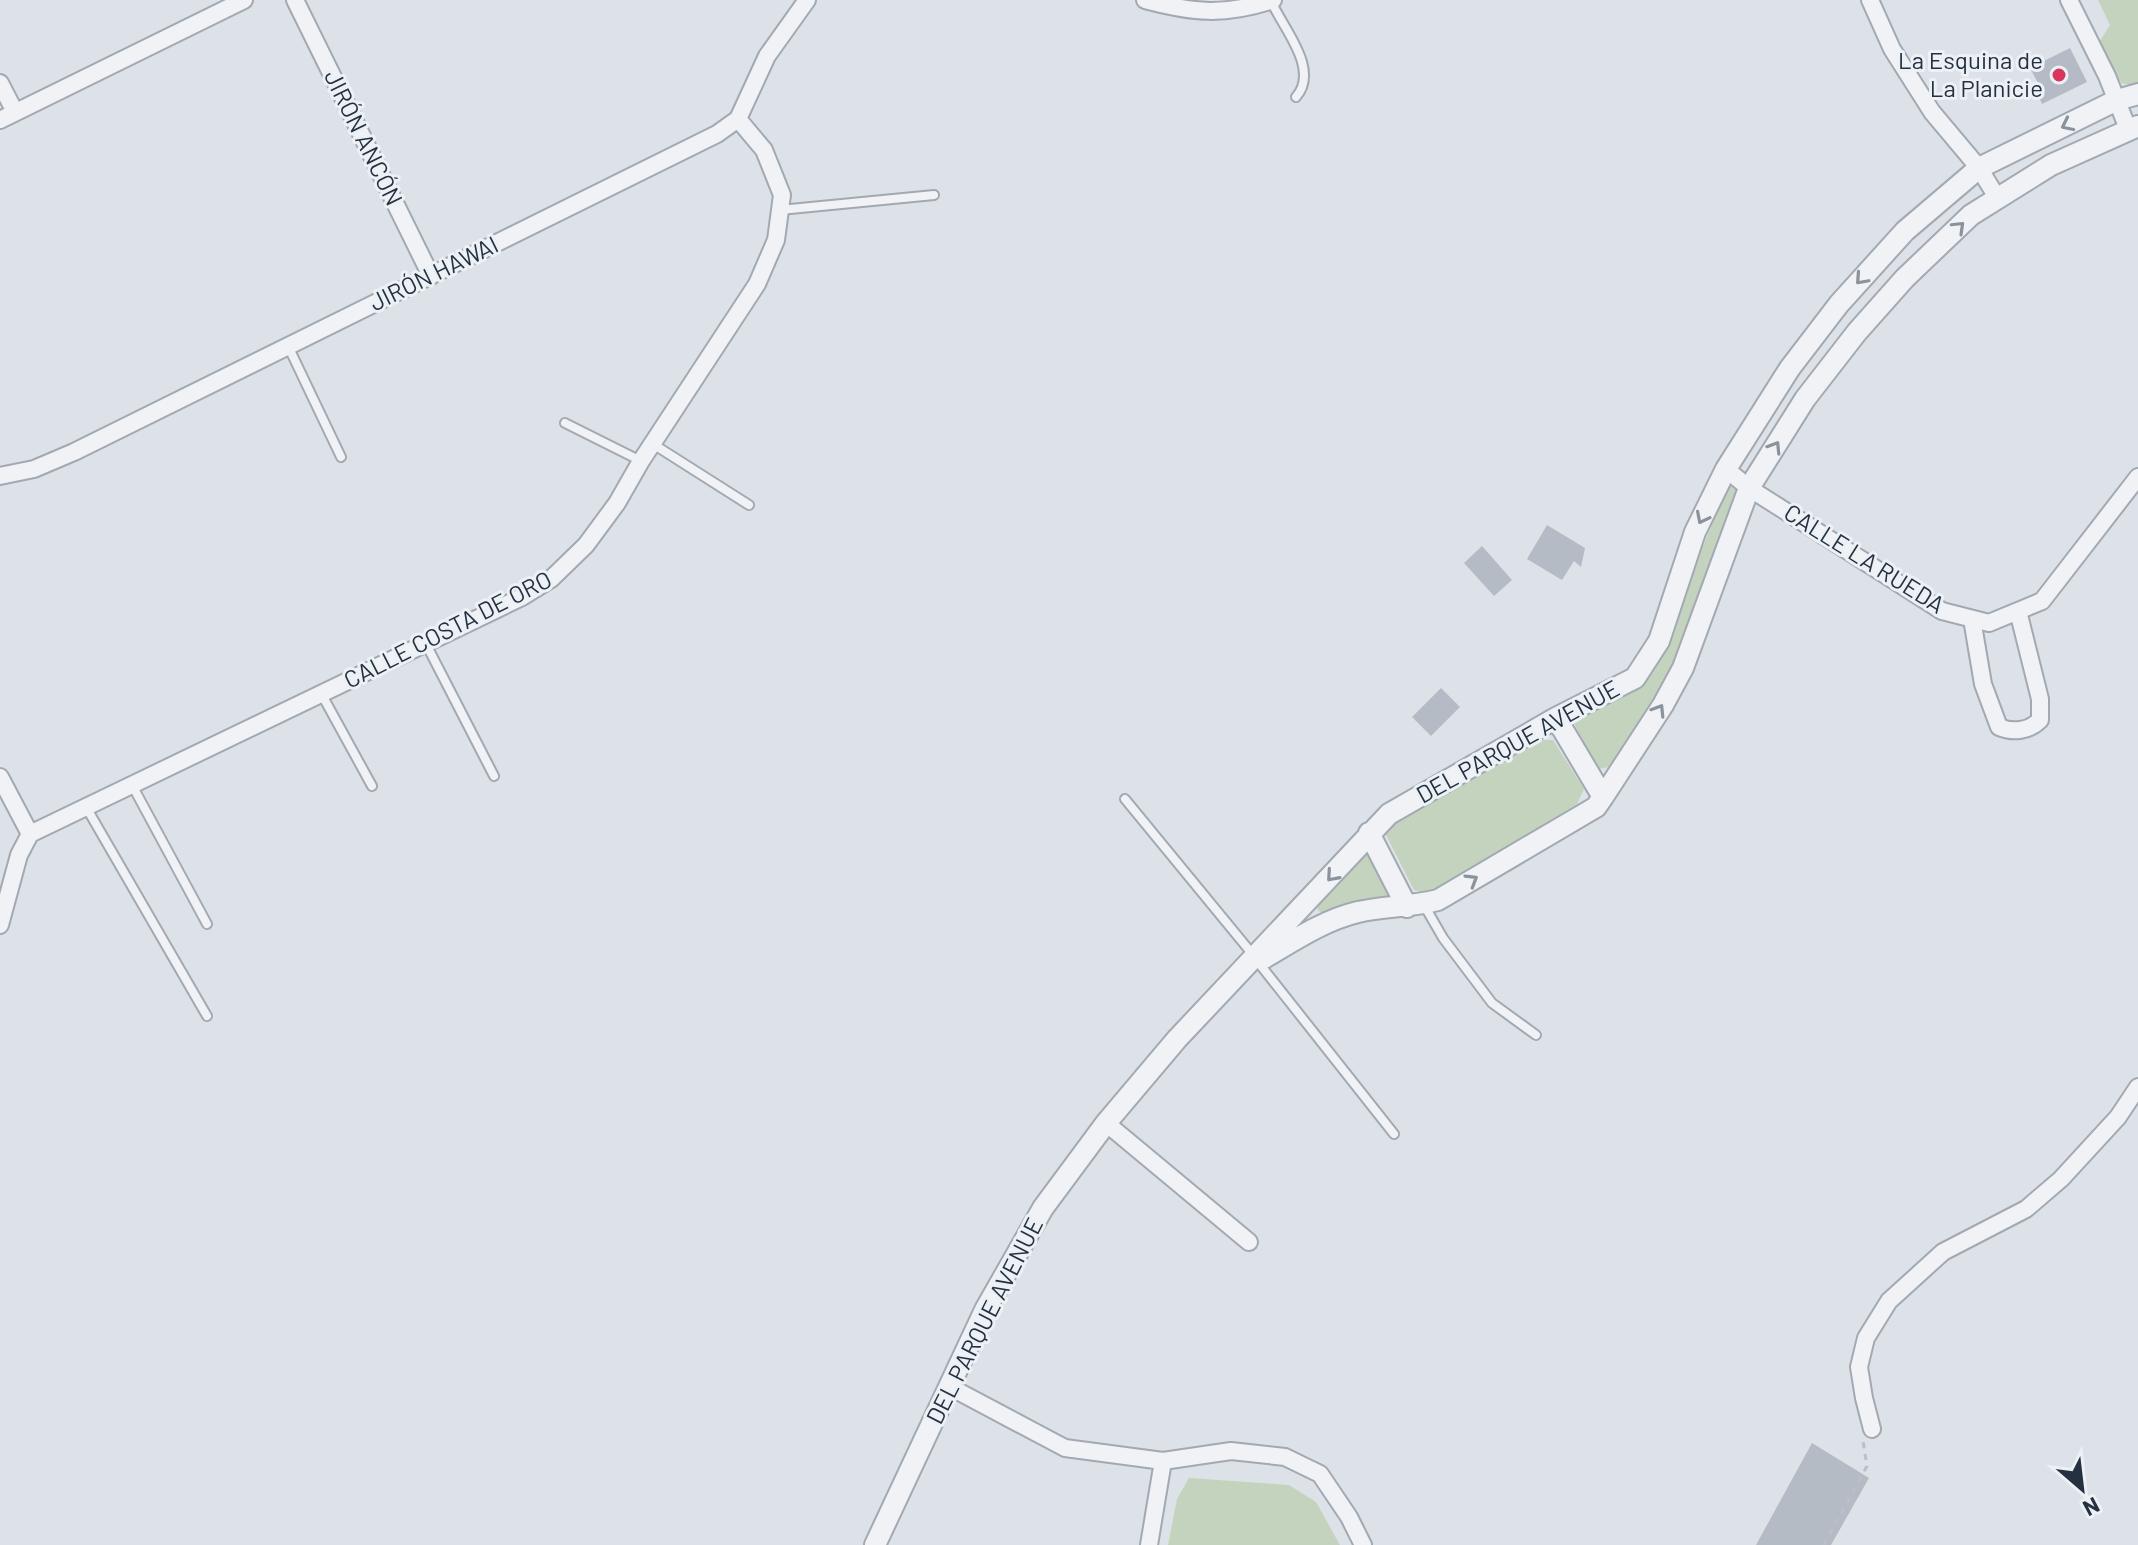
<svg xmlns="http://www.w3.org/2000/svg" width="2138" height="1545" viewBox="0 0 2138 1545" font-family="Barlow,sans-serif">
<style>
.green{fill:#c4d3bd}
.building{fill:#b4bbc5}
.lines{fill:none;stroke-linecap:round;stroke-linejoin:round}
.service-casing{stroke:#a2a9b2;stroke-width:12}
.minor-casing{stroke:#a2a9b2;stroke-width:20}
.tertiary-casing{stroke:#a2a9b2;stroke-width:24}
.path{stroke:#bbc0c7;stroke-width:3;stroke-dasharray:6 6;stroke-linecap:butt}
.service{stroke:#f0f2f6;stroke-width:8}
.minor{stroke:#f0f2f6;stroke-width:16}
.tertiary{stroke:#f0f2f6;stroke-width:20}
.oneway{stroke:#8a929b}
.poi-dot{fill:#d8365a;stroke:#ecf1f6;stroke-width:3}
.labels{text-anchor:middle;stroke-width:6;stroke-linejoin:round;paint-order:stroke}
.poi-label{font-size:24px;fill:#253140;stroke:#ecf1f6;text-anchor:end}
.street-label{font-size:24px;fill:#253140;stroke:#ecf1f6}
</style>
<rect width="100%" height="100%" fill="#dde2e8"/>
<path class="green" d="M2098,0H2138V83L2131,85L2121,83L2100,41L2110,25Z
M1729,483L1737,487V496L1672,669L1610,767L1597,769L1573,721L1630,691L1650,675Z
M1540,740H1553L1584,789L1577,804L1428,894L1414,890L1386,835V827Z
M1364,855H1372L1393,893L1389,899C1383,899 1376,897 1370,898C1353,899 1335,915 1320,912L1316,907Z
M1189,1478L1289,1485L1316,1502L1340,1545H1168L1177,1499Z"/>
<path class="building" d="M2070,48L2087,82L2042,104L2033,85L2038,83L2030,68Z
M1547,525L1585,548L1581,567L1574,561L1562,580L1527,559Z
M1482,546L1512,580L1494,596L1464,563Z
M1441,688L1460,707L1431,736L1412,717Z
M1812,1443L1869,1478L1831,1545H1756Z"/>
<g class="lines">
<defs>
<path id="service" d="M1274,7C1287,33 1319,71 1296,97
M780,210L934,195
M288,346L341,457
M565,423L641,461
M653,444L749,505
M426,644L494,776
M322,695L372,786
M132,785L207,924
M1125,799L1254,956
M86,807L207,1016
M1424,905L1443,938L1492,1003L1536,1035
M1258,962L1394,1134"/>
<path id="minor" d="M295,0L431,276
M1145,0C1193,13 1225,16 1273,0
M1870,0L1892,49L1932,112L1979,168L1998,199
M2069,0L2107,76L2128,129
M0,83L15,112
M0,120L244,0
M1726,469L1749,488L1942,611L1989,623L2042,601L2138,477
M0,476L34,469L74,452L717,134L738,119L767,56L807,0
M1972,619L1983,684L1999,727C2013,733 2029,731 2040,720V699L2018,611
M0,777L30,834L19,855L0,925
M30,834L522,597L551,579L586,545L617,503L641,461L757,284L776,240L782,195L764,150L738,119
M1106,1123L1249,1242
M950,1387L1065,1448L1163,1461L1231,1451L1285,1457L1320,1474L1349,1517L1363,1545
M1872,1429L1864,1398L1859,1367L1866,1338L1889,1301L1943,1252L2026,1209L2061,1179L2118,1117L2138,1087
M1149,1545L1163,1461"/>
<path id="tertiary" d="M1556,718L1603,797
M1369,833L1407,907
M1264,958C1293,941 1324,920 1358,912C1384,906 1411,907 1438,900L1596,807L1603,797L1663,705L1683,668L1749,488L1805,399L1857,332L1905,278L1971,215L2051,165L2138,126
M875,1545L985,1310L1043,1208L1106,1123L1177,1039L1389,814L1556,718L1635,678L1659,641L1695,532L1726,469L1790,368L1839,304L1905,231L1979,168L2117,100L2138,94"/>
</defs>
<use href="#service" class="service-casing"/>
<use href="#minor" class="minor-casing"/>
<use href="#tertiary" class="tertiary-casing"/>
<path class="path" d="M1824,1545L1867,1466L1863,1441"/>
<use href="#service" class="service"/>
<use href="#minor" class="minor"/>
<use href="#tertiary" class="tertiary"/>
</g>
<defs><path id="oneway-chevron" d="M-2-3.5L2.5 0L-2 3.5" fill="none" stroke-width="1.6" stroke-linecap="round" stroke-linejoin="round" transform="scale(2)"/></defs>
<g class="oneway">
<use href="#oneway-chevron" transform="translate(2067 125) rotate(154)"/>
<use href="#oneway-chevron" transform="translate(1959 227) rotate(-44)"/>
<use href="#oneway-chevron" transform="translate(1861 279) rotate(132)"/>
<use href="#oneway-chevron" transform="translate(1775 447) rotate(-58)"/>
<use href="#oneway-chevron" transform="translate(1702 518) rotate(117)"/>
<use href="#oneway-chevron" transform="translate(1659 710) rotate(-58)"/>
<use href="#oneway-chevron" transform="translate(1332 876) rotate(131)"/>
<use href="#oneway-chevron" transform="translate(1472 880) rotate(-31)"/>
</g>
<circle class="poi-dot" cx="2059" cy="75" r="8"/>
<g class="labels">
<g class="poi-label">
<text x="2043" y="69">La Esquina de<tspan x="2043" dy="28">La Planicie</tspan></text>
</g>
<g class="street-label">
<text transform="translate(363 138) rotate(64)" y="8">JIRÓN ANCÓN</text>
<text transform="translate(434 274) rotate(-26)" y="8">JIRÓN HAWAI</text>
<text transform="translate(1864 559) rotate(32)" y="8">CALLE LA RUEDA</text>
<text transform="translate(448 630) rotate(-27)" y="8">CALLE COSTA DE ORO</text>
<text transform="translate(1518 742) rotate(-29)" y="8">DEL PARQUE AVENUE</text>
<text transform="translate(985 1321) rotate(-63)" y="8">DEL PARQUE AVENUE</text>
</g>
</g>
<g transform="translate(2082 1489) rotate(152)" stroke="#ecf1f6" stroke-width="6" paint-order="stroke">
<path d="M0-6L14 30L0 20L-14 30Z" fill="#253140"/>
<text y="-12" font-size="22" font-weight="bold" text-anchor="middle" fill="#253140">N</text>
</g>
</svg>
